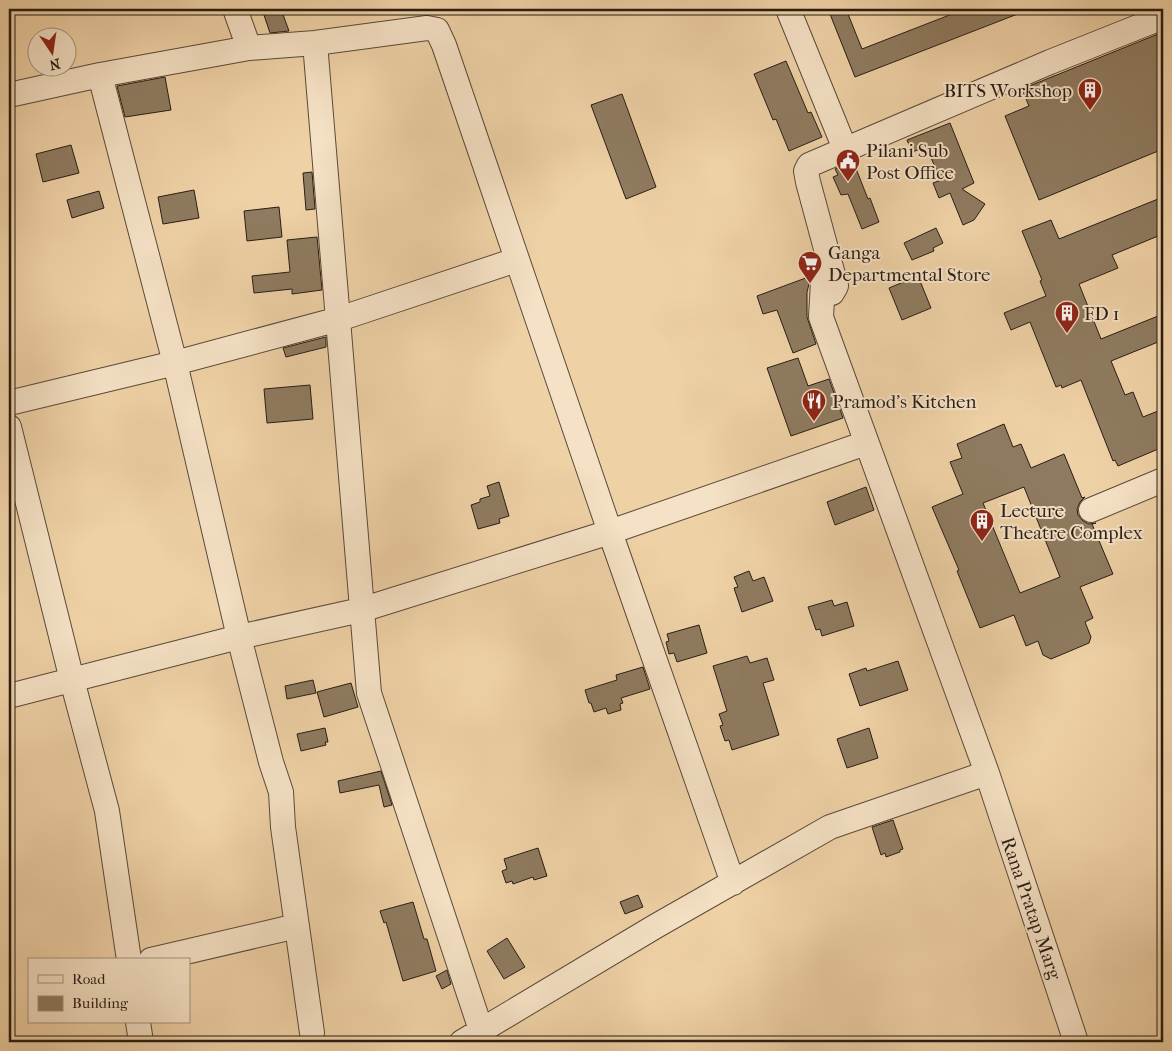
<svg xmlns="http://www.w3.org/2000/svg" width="1172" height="1051" viewBox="0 0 1172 1051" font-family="'IM FELL French Canon',serif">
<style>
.building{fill:#8f7b60;stroke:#271d15;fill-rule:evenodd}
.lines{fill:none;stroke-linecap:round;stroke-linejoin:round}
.minor-casing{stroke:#594a39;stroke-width:26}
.minor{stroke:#f5e1c5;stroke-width:24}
.labels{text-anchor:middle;stroke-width:4;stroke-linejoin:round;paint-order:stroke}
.poi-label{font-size:19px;fill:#271d15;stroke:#f5e1c5;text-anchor:start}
.street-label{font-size:19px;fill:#271d15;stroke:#f5e1c5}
</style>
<rect width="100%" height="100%" fill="#efd1a6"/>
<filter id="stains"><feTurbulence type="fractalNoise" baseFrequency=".004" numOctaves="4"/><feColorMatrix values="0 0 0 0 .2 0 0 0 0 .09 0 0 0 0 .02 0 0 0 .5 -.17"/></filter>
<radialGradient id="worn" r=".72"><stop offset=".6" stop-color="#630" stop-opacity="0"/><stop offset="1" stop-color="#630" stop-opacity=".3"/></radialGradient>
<path class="building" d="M262,9H281L289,31L270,33Z
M828,9H846L862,49L965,9L1028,10L855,77Z
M1163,32V149L1039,200L1005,116L1029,106L1022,89Z
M786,61L808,113L811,112L822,137L789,151L776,119L773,120L754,74Z
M165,77L171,110L125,117L117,86Z
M622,94L656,187L626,199L591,105Z
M950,123L974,183L962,189L985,204L974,220L963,225L950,193L939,198L933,183L941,180L926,147L912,152L907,140Z
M71,145L79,173L43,182L36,154Z
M853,161L868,199L870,198L879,222L862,229L848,194L841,195L833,177L838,175L835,169Z
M312,172L315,209L306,210L303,173Z
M194,190L199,218L163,224L158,197Z
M99,191L104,208L72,218L67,200Z
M1163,197V234L1112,255L1118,268L1079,284L1101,339L1163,314V340L1111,361L1125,395L1133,392L1143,417L1163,409V447L1118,466L1115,460L1113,461L1081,380L1062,388L1061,385L1056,387L1030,322L1011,330L1004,313L1046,296L1040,281L1042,280L1022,231L1051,220L1059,239Z
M279,207L282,237L247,241L244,211Z
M936,228L943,243L933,248L934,251L912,260L904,243Z
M317,237L322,290L292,294V289L254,293L252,276L290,272L287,240Z
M811,276L807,292V317L816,344L793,353L777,310L763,314L757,296Z
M918,276L931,308L902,320L889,288Z
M326,337V347L286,357L283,348Z
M798,358L808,386L829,379L843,418L791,436L767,368Z
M310,385L313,419L267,423L264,389Z
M1004,424L1013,447L1021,444L1031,468L1064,454L1082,498L1085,497L1080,502L1077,509L1078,515L1083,521L1089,524L1096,523L1092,524L1113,574L1080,587L1093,618L1085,622L1091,637L1089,643L1051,659L1043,655L1038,641L1026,646L1014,615L980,628L957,571L959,570L932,507L963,494L950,462L962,458L957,444ZM1024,487L1060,577L1020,593L983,503Z
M499,482L509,516L499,519L500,523L478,529L471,505L480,502V499L490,496L487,486Z
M866,487L874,510L835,525L827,502Z
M749,571L753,581L764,577L773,601L742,612L734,588L738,587L734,577Z
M832,600L834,606L847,602L854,626L822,636L820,629L816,630L808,607Z
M699,625L707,653L677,662L674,653L669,654L666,642L669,641L667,634Z
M747,656L750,663L767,658L774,680L763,683L779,735L732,750L729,740L725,741L720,726L723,725L719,714L727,711L713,666Z
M898,661L908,690L860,706L849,674L866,668L867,671Z
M643,667L650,689L621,698L623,703L620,704L621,710L608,714L606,708L594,712L591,703H589L585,690L617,680L616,675Z
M313,680L316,693L287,699L285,686Z
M351,683L358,707L324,717L317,692Z
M325,728L328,742H325L326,745L301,751L297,734Z
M869,728L878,758L847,768L837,739Z
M381,771L392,805L384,807L379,785L340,793L338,781Z
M893,820L903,849L900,850V852L886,857L885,853L881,855L872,827Z
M538,848L547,876L534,880L533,877L513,884L512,881L506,883L502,871L507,869L504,859Z
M638,895L643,907L625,914L620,902Z
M413,902L424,939H427L436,971L403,981L386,922L384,923L380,911Z
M507,938L525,967L504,979L487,951Z
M447,970L451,984L442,989L436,976Z"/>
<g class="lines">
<defs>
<path id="minor" d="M235,9L249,48
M788,9L845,149
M315,43L369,693L481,1030
M100,75L175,363L239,637L271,762L281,792L283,827L312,1033
M9,95L100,75L249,48L315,43L427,28L437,30L444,45L610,532L733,883
M823,282L821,317L987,773L1076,1042
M829,289L832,293L836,286L835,282L808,182L806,171L809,165L1050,62L1163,17
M9,403L175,363L339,319L516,260
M9,427L72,680L107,811L129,960
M1091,510L1163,480
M9,696L239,637L361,610L610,532L866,443
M151,960L297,926
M138,1022L141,1042
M462,1042L656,926L830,827L987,773"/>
</defs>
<use href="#minor" class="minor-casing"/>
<use href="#minor" class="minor"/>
</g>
<defs>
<symbol id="building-pin" viewBox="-11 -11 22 30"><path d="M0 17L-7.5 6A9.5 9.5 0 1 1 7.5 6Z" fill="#8f2418" stroke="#f5e1c5"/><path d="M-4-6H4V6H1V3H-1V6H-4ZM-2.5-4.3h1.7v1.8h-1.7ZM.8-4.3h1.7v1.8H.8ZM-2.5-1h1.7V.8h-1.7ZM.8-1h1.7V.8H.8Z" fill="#fff"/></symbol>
<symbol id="civic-pin" viewBox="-11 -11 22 30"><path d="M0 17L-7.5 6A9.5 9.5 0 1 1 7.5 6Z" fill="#8f2418" stroke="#f5e1c5"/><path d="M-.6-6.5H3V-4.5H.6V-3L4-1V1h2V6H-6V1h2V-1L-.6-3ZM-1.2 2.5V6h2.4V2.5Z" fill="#fff"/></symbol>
<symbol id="supermarket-pin" viewBox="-11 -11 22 30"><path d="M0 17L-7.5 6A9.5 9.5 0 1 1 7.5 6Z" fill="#8f2418" stroke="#f5e1c5"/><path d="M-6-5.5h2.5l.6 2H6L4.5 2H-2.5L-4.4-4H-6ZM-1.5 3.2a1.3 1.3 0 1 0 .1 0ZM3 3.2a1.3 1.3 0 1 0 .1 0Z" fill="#fff"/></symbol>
<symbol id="restaurant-pin" viewBox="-11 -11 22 30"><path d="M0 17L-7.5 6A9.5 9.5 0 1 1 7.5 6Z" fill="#8f2418" stroke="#f5e1c5"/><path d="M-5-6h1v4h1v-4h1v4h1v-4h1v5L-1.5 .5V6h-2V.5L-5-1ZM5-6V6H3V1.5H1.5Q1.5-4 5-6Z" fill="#fff"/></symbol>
</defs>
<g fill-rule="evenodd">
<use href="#building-pin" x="1076" y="76" width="28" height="38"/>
<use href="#civic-pin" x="834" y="147" width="28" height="38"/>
<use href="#supermarket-pin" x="796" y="249" width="28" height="38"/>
<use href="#building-pin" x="1053" y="299" width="28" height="38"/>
<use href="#restaurant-pin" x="800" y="387" width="28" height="38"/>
<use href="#building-pin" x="968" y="507" width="28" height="38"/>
</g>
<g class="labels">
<g class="poi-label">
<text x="1072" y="97" text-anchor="end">BITS Workshop</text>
<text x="866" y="157">Pilani Sub<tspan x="866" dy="22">Post Office</tspan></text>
<text x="828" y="259">Ganga<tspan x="828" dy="22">Departmental Store</tspan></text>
<text x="1084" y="320">FD 1</text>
<text x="832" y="408">Pramod's Kitchen</text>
<text x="1000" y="517">Lecture<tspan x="1000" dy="22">Theatre Complex</tspan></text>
</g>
<g class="street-label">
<text transform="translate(1032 908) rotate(71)" y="7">Rana Pratap Marg</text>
</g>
</g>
<rect width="1172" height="1051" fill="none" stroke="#efd1a6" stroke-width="30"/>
<rect x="10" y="10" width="1152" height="1031" fill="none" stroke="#271d15" stroke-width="2.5"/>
<rect x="15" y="15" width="1142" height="1021" fill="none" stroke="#271d15"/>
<rect x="28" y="958" width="162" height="65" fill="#f5e1c5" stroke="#a3937f"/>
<rect x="38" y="975" width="25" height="8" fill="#f5e1c5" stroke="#a3937f"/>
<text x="72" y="984" font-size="15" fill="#271d15">Road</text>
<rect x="38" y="996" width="25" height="15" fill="#8f7b60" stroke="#a3937f"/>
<text x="72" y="1008" font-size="15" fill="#271d15">Building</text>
<g transform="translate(52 52) rotate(167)"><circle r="24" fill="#f5e1c5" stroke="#a3937f"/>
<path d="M0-4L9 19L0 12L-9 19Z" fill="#8f2418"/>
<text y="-8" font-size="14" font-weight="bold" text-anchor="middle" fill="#271d15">N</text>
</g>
<rect width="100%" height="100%" filter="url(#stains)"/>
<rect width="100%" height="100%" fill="url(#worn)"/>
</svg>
